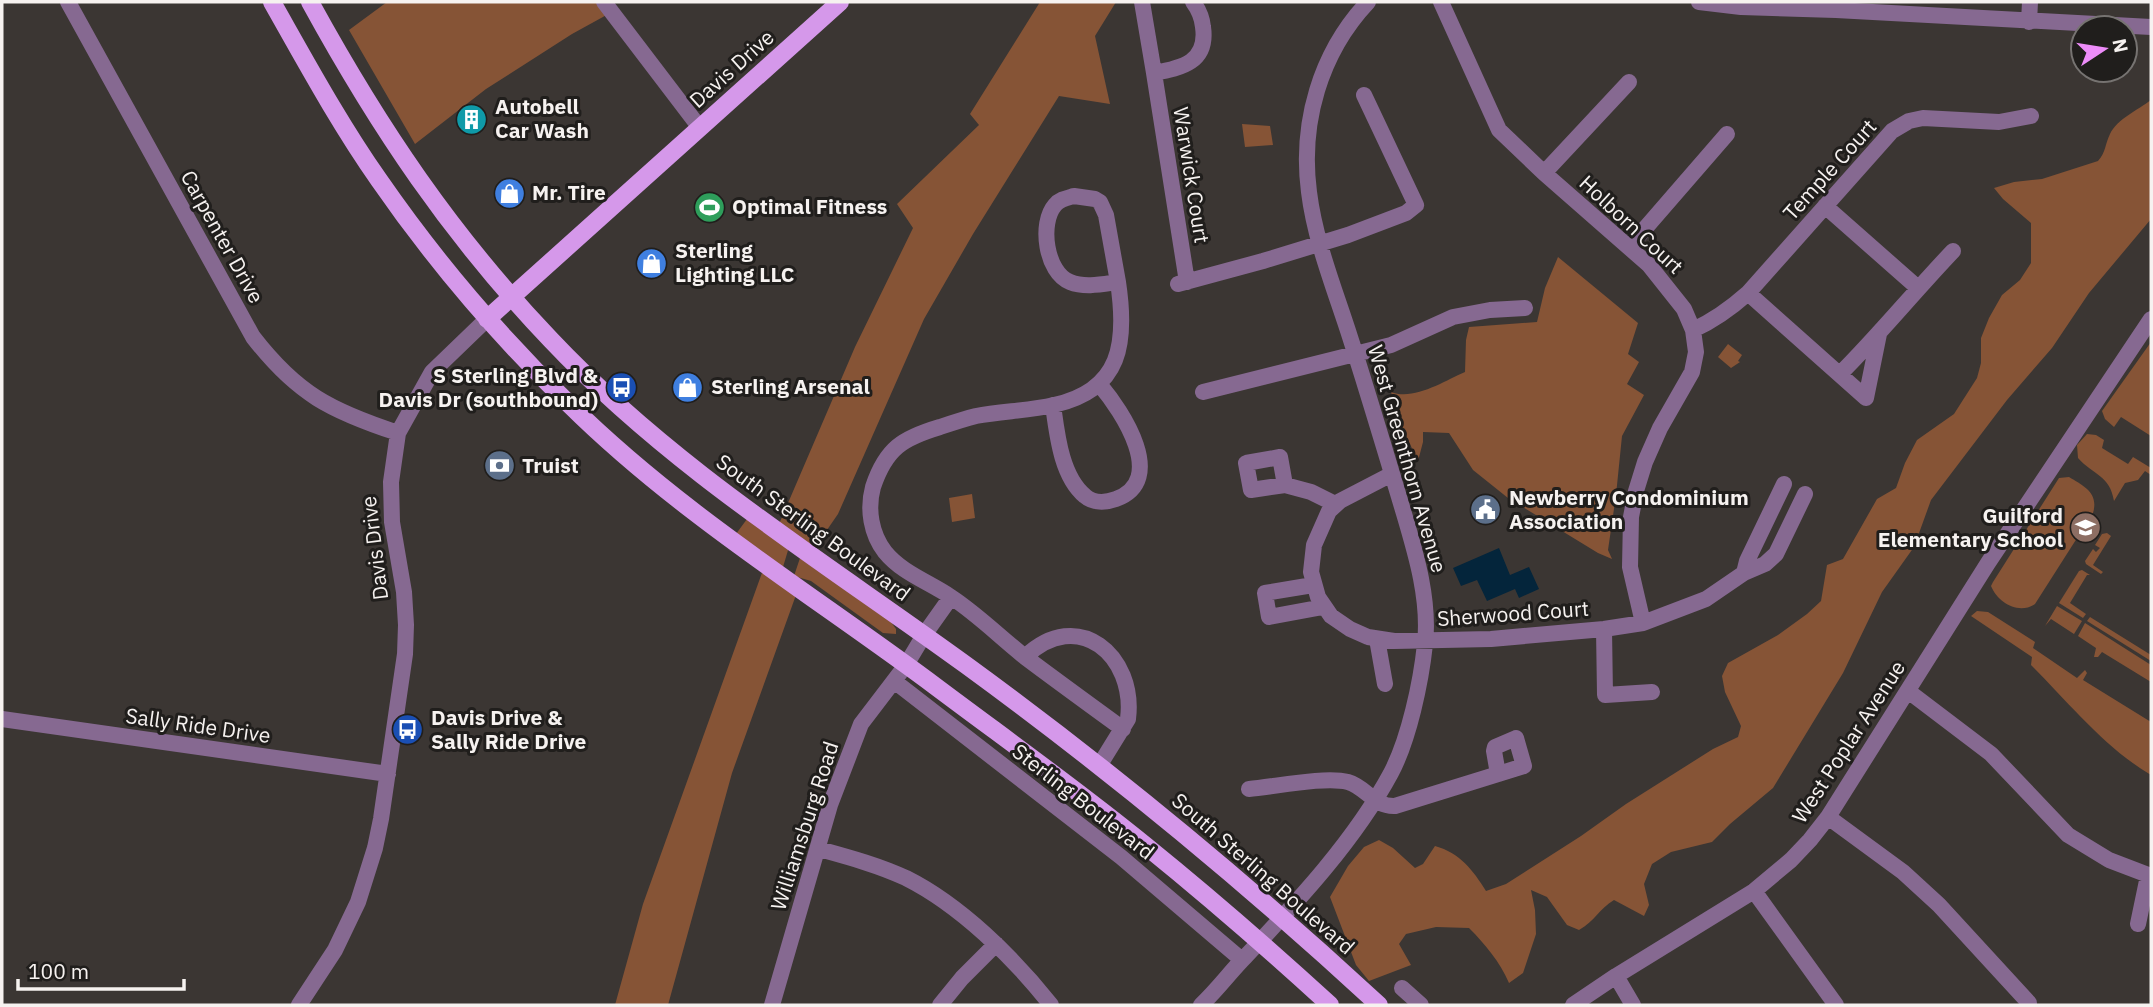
<svg xmlns="http://www.w3.org/2000/svg" width="2153" height="1007" viewBox="0 0 2153 1007" font-family="'IBM Plex Sans',sans-serif">
<style>
.green{fill:#865436}
.water{fill:#04253b}
.lines{fill:none;stroke-linecap:round;stroke-linejoin:round}
.minor{stroke:#866991;stroke-width:16}
.major{stroke:#d598ea;stroke-width:18}
.labels{text-anchor:middle;stroke-width:6;stroke-linejoin:round;paint-order:stroke}
.street-label{font-size:21px;fill:#f6f2f0;stroke:#201e1c}
.poi-label{font-size:21px;font-weight:bold;fill:#f6f2f0;stroke:#201e1c;text-anchor:start}
</style>
<rect width="100%" height="100%" fill="#3b3633"/>
<path class="green" d="M387,2H604L612,12L572,34L486,89L415,144L349,30Z
M1040,2H1116L1095,36L1110,104L1059,96L973,234L924,319L838,514L809,556L776,531L855,347L913,228L897,204L979,125L970,114Z
M2151,100V219L2089,293L2052,348L2007,400L1931,500L1914,547L1882,592L1843,673L1773,788L1730,824L1712,842L1671,852L1652,864L1644,884L1649,905L1644,916L1614,900C1599,909 1595,921 1579,930L1567,925L1547,897L1531,890L1535,910L1536,934L1523,973L1509,983C1500,962 1485,944 1469,928L1436,927L1406,934L1399,944L1411,965L1369,981L1356,965L1330,897L1348,866L1364,847L1379,840L1393,848L1415,868L1423,864L1435,846C1460,853 1473,870 1486,891L1506,884L1581,836L1626,804L1713,749L1738,737L1741,726L1725,692L1722,676L1728,663L1778,635L1807,614L1821,601L1827,565L1843,559L1877,499L1896,488L1905,463L1917,440L1954,414L1977,378L1981,363V338L1989,318L2002,295L2020,280L2031,263V223L2003,199L1994,188L2014,182L2042,179L2098,161C2106,152 2105,144 2110,134C2117,119 2138,110 2151,100Z
M1242,124L1270,126L1273,145L1245,147Z
M1558,257L1638,323L1628,354L1639,362L1627,384L1644,395L1622,436L1616,495L1608,550L1612,559L1598,553L1508,498L1473,470L1449,433L1423,432V442L1418,461L1400,423L1391,392C1414,401 1444,381 1465,372L1466,340L1469,327L1537,322L1545,288Z
M2151,342V436L2121,417L2114,427L2105,419L2102,411Z
M1728,344L1742,355L1738,361L1740,362L1731,368L1718,357Z
M2087,434L2096,435L2104,440L2102,448L2128,464L2133,457L2151,468V475L2145,471L2138,480L2125,483L2114,501C2110,475 2093,475 2078,458L2077,445Z
M2069,477C2084,486 2099,493 2093,513L2035,604C2019,615 1998,603 1991,586L1993,582L2059,478Z
M972,494L975,518L952,522L949,498Z
M747,519L789,547L783,567L736,534Z
M2107,533L2111,536L2093,565L2103,572L2101,574L2086,564L2085,561L2093,549L2096,552L2100,548L2095,545L2102,534Z
M800,558L891,622L896,629V634L883,633L811,581L794,576Z
M763,570L796,595L732,773L668,1005H615L643,904Z
M2082,570L2090,575H2087L2070,603L2086,614L2083,618L2059,603L2079,571Z
M2057,606L2082,621L2074,634L2051,619L2045,626Z
M1977,611L1988,612L2035,642L2033,648L2077,678L2085,670L2087,673L2083,680L2151,722V775C2105,748 2069,703 2031,665L2032,657L1971,616Z
M2090,617L2151,655V661L2087,621Z
M2085,623L2151,665V682L2102,652L2098,657H2094L2096,648L2078,636Z"/>
<path class="water" d="M1499,548L1510,575L1529,567L1539,589L1519,598L1515,589L1487,601L1477,580L1461,586L1453,568Z"/>
<g class="lines">
<path class="minor" d="M68,2L253,337C297,394 331,411 398,433
M604,2L700,128
M1142,2L1154,73C1182,68 1208,62 1203,27C1202,17 1199,10 1193,2
M1441,2L1499,130L1544,173L1649,265L1684,309L1693,330L1696,352L1692,372L1660,428L1645,462L1636,491L1631,517L1630,567L1643,623
M1699,2L1741,7L1836,10L2151,27
M2029,22L2030,2
M1154,73L1187,282
M1544,173L1629,82
M1074,196L1095,199L1100,202L1106,215L1118,282C1103,284 1085,288 1070,282C1046,273 1039,223 1055,205C1060,199 1067,198 1074,196Z
M1825,206L1918,288
M1629,247L1727,134
M1118,282C1127,342 1122,390 1054,405C1028,411 1001,411 976,416C964,419 952,423 940,427C903,438 886,448 873,487C867,509 871,534 885,552C902,573 929,582 951,597C977,614 1000,637 1025,657C1057,681 1090,705 1123,729
M1178,284L1263,261L1348,235L1406,213L1416,205L1364,95
M1748,293L1866,398L1879,334
M1693,330C1715,320 1730,309 1748,293L1892,131L1909,121L1923,118L1999,122L2031,116
M1840,374C1879,335 1914,292 1953,251
M1203,392L1391,345L1453,317L1490,310L1525,308
M1053,405C1057,434 1061,476 1085,496C1093,503 1105,503 1116,499C1168,480 1122,411 1100,385
M1280,457L1285,485L1251,490L1246,463Z
M1392,474L1340,501L1329,511L1314,545L1311,572L1318,597L1331,616L1350,629L1368,637L1394,641L1491,639L1604,629L1643,623L1706,599L1744,573L1765,564L1776,554L1805,494
M1285,485L1311,492L1335,504
M1744,573L1747,561L1784,484
M1313,585L1265,593L1269,617L1323,607
M1604,629L1605,695L1652,692
M1377,639L1385,684
M1025,657C1078,606 1136,656 1128,719L1099,766
M894,681L1121,857L1242,960
M1908,691L1991,754L2068,835L2109,860L2151,876
M2,719L388,774
M1249,789C1274,787 1325,776 1348,782C1366,787 1374,807 1395,806L1524,766L1516,738L1495,747L1494,751L1498,774
M1828,817L1903,872L1939,905L2029,1003
M819,849C848,857 878,865 906,878C960,905 1014,958 1051,1005
M1754,891L1836,1005
M2138,924L2148,876
M1616,976L1633,1005
M1402,988L1421,1005
M299,1005L335,950L358,902L375,848L381,819L405,654L406,625L404,592L392,522L391,482L398,433L432,372L487,319
M772,1005L830,805L861,724L906,665L924,635L951,597
M940,1005L962,978L996,944
M1201,1005C1218,989 1230,972 1246,956C1298,901 1355,840 1391,773C1409,739 1421,682 1425,644C1430,598 1415,551 1402,507C1385,450 1368,393 1350,337C1335,290 1315,241 1309,192C1300,123 1320,53 1368,2
M1573,1005L1616,976L1754,891L1791,860L1810,840L1828,817L1988,563L2151,319"/>
<path class="major" d="M272,2C306,62 339,123 379,180C435,261 499,336 570,405C676,510 808,592 927,680C1000,735 1075,788 1146,846C1209,897 1270,950 1330,1005
M310,2C379,128 451,235 551,340C673,469 823,561 966,665C1110,770 1248,884 1379,1005
M487,319L840,2"/>
</g>
<defs>
<symbol id="building-disc" viewBox="-11 -11 22 22"><circle r="9.5" fill="#0f9aa8" stroke="#201e1c"/><path d="M-4-6H4V6H1V3H-1V6H-4ZM-2.5-4.3h1.7v1.8h-1.7ZM.8-4.3h1.7v1.8H.8ZM-2.5-1h1.7V.8h-1.7ZM.8-1h1.7V.8H.8Z" fill="#fff"/></symbol>
<symbol id="shop-disc" viewBox="-11 -11 22 22"><circle r="9.5" fill="#3f7fe0" stroke="#201e1c"/><path d="M-5-2.5h2.3a2.7 3.5 0 0 1 5.4 0H5L5.5 6h-11ZM-1.5-2.5h3a1.5 2.3 0 0 0-3 0Z" fill="#fff"/></symbol>
<symbol id="stadium-disc" viewBox="-11 -11 22 22"><circle r="9.5" fill="#2e9e5b" stroke="#201e1c"/><path d="M0-5a6.5 5 0 1 0 0 10a6.5 5 0 1 0 0-10ZM-3.5-1.8h7v3.6h-7Z" fill="#fff"/></symbol>
<symbol id="bus-disc" viewBox="-11 -11 22 22"><circle r="9.5" fill="#1a4fb4" stroke="#201e1c"/><path d="M-5-6H5V4H4V6H2V4H-2V6H-4V4H-5ZM-3.5-4V0h7V-4ZM-3.5 1.2v1.5H-2V1.2ZM2 1.2v1.5H3.5V1.2Z" fill="#fff"/></symbol>
<symbol id="bank-disc" viewBox="-11 -11 22 22"><circle r="9.5" fill="#5c6f8a" stroke="#201e1c"/><path d="M-6-4H6V4H-6ZM0-2.3a2.3 2.3 0 1 0 0 4.6a2.3 2.3 0 1 0 0-4.6Z" fill="#fff"/></symbol>
<symbol id="civic-disc" viewBox="-11 -11 22 22"><circle r="9.5" fill="#5c6f8a" stroke="#201e1c"/><path d="M-.6-6.5H3V-4.5H.6V-3L4-1V1h2V6H-6V1h2V-1L-.6-3ZM-1.2 2.5V6h2.4V2.5Z" fill="#fff"/></symbol>
<symbol id="school-disc" viewBox="-11 -11 22 22"><circle r="9.5" fill="#8d6e63" stroke="#201e1c"/><path d="M0-5L7-2L0 1L-7-2ZM-4 1L0 2.5L4 1V4Q0 6-4 4Z" fill="#fff"/></symbol>
</defs>
<g fill-rule="evenodd">
<use href="#building-disc" x="454" y="102" width="35" height="35"/>
<use href="#shop-disc" x="492" y="176" width="35" height="35"/>
<use href="#stadium-disc" x="692" y="190" width="35" height="35"/>
<use href="#shop-disc" x="634" y="246" width="35" height="35"/>
<use href="#shop-disc" x="670" y="370" width="35" height="35"/>
<use href="#bus-disc" x="604" y="370" width="35" height="35"/>
<use href="#bank-disc" x="482" y="448" width="35" height="35"/>
<use href="#civic-disc" x="1468" y="492" width="35" height="35"/>
<use href="#school-disc" x="2068" y="510" width="35" height="35"/>
<use href="#bus-disc" x="390" y="712" width="35" height="35"/>
</g>
<g class="labels">
<g class="street-label">
<text transform="translate(732 69) rotate(-42)" y="7">Davis Drive</text>
<text transform="translate(1830 170) rotate(-48)" y="7">Temple Court</text>
<text transform="translate(1191 175) rotate(81)" y="7">Warwick Court</text>
<text transform="translate(1631 225) rotate(43)" y="7">Holborn Court</text>
<text transform="translate(222 237) rotate(61)" y="7">Carpenter Drive</text>
<text transform="translate(1407 459) rotate(74)" y="7">West Greenthorn Avenue</text>
<text transform="translate(813 528) rotate(36)" y="7">South Sterling Boulevard</text>
<text transform="translate(375 548) rotate(-97)" y="7">Davis Drive</text>
<text transform="translate(1513 614) rotate(-4)" y="7">Sherwood Court</text>
<text transform="translate(198 726) rotate(8)" y="7">Sally Ride Drive</text>
<text transform="translate(1849 742) rotate(-57)" y="7">West Poplar Avenue</text>
<text transform="translate(1083 802) rotate(38)" y="7">Sterling Boulevard</text>
<text transform="translate(805 826) rotate(-72)" y="7">Williamsburg Road</text>
<text transform="translate(1263 874) rotate(41)" y="7">South Sterling Boulevard</text>
</g>
<g class="poi-label">
<text x="495" y="114">Autobell<tspan x="495" dy="24">Car Wash</tspan></text>
<text x="532" y="200">Mr. Tire</text>
<text x="732" y="214">Optimal Fitness</text>
<text x="675" y="258">Sterling<tspan x="675" dy="24">Lighting LLC</tspan></text>
<text x="598" y="383" text-anchor="end">S Sterling Blvd &amp;<tspan x="598" dy="24">Davis Dr (southbound)</tspan></text>
<text x="711" y="394">Sterling Arsenal</text>
<text x="522" y="473">Truist</text>
<text x="1509" y="505">Newberry Condominium<tspan x="1509" dy="24">Association</tspan></text>
<text x="2063" y="523" text-anchor="end">Guilford<tspan x="2063" dy="24">Elementary School</tspan></text>
<text x="431" y="725">Davis Drive &amp;<tspan x="431" dy="24">Sally Ride Drive</tspan></text>
</g>
</g>
<rect width="2153" height="1007" fill="none" stroke="#f6f2f0" stroke-width="7"/>
<g transform="translate(2104 49) rotate(78)"><circle r="33" fill="#201e1c" stroke="#767371" stroke-width="2"/>
<path d="M0-5L12 26L0 18L-12 26Z" fill="#ed8cf9"/>
<text y="-10" font-size="19" font-weight="bold" text-anchor="middle" fill="#f6f2f0">N</text>
</g>
<path d="M18 979v10h166v-10" fill="none" stroke="#f6f2f0" stroke-width="3.5"/>
<text x="28" y="979" font-size="21" fill="#f6f2f0" stroke="#201e1c" stroke-width="5" paint-order="stroke">100 m</text>
</svg>
